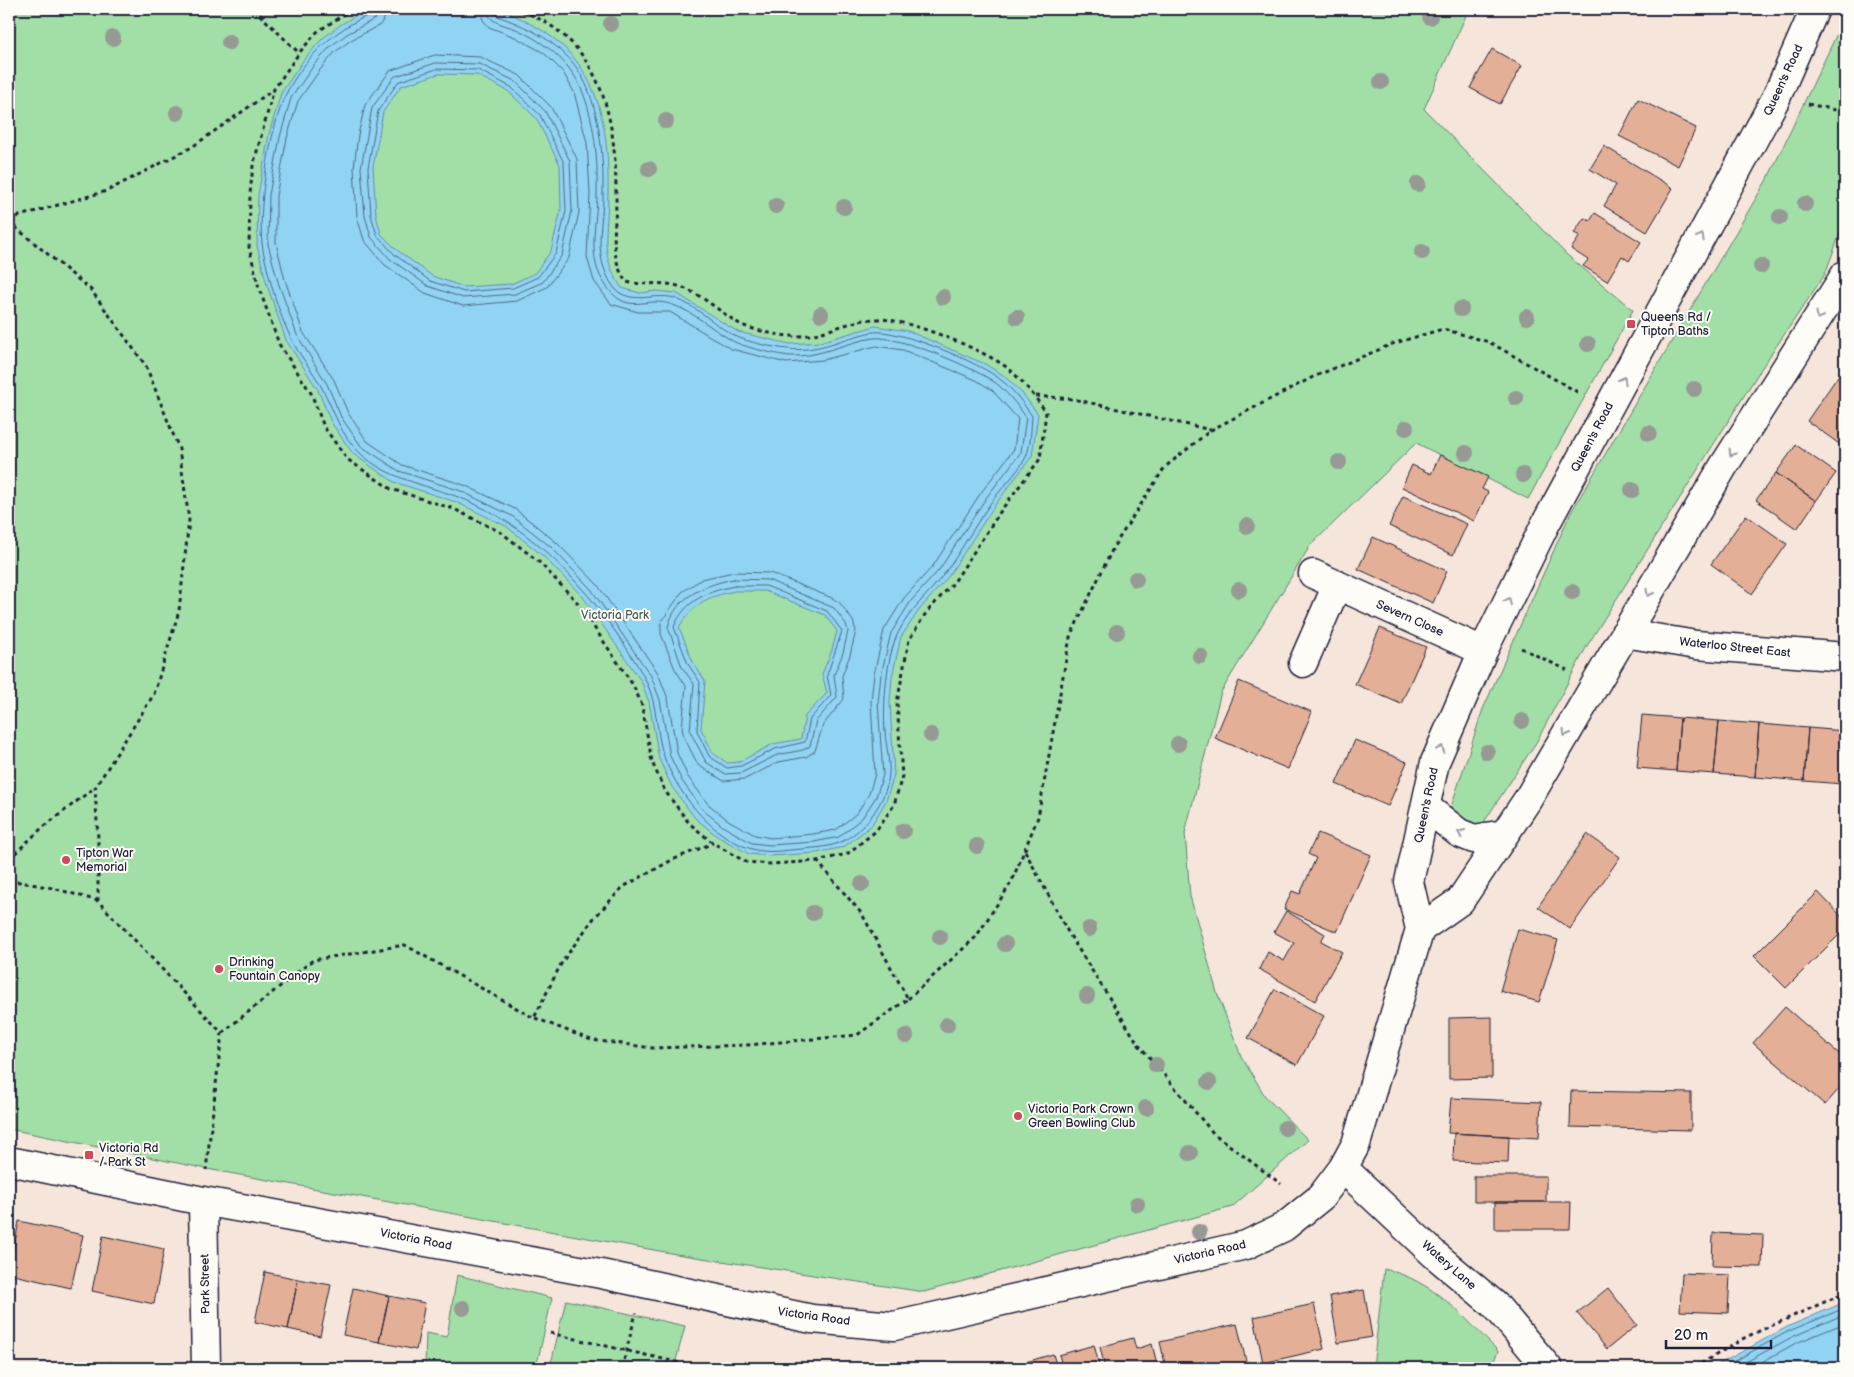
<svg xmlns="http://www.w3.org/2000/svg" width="1854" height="1377" viewBox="0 0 1854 1377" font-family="'Balsamiq Sans',sans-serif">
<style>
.green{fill:#a1dfa7;stroke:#628071}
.water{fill:#91d3f2;stroke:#658ca9;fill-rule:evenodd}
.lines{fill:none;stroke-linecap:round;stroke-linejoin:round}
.shore{stroke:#4e6984;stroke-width:1}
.building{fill:#e3af96;stroke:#22223b}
.minor-casing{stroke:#22223b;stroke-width:31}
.path{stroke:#22223b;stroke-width:3;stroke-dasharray:4 4;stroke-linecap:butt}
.minor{stroke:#fdfcf7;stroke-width:28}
.tree{fill:#969994}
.oneway{stroke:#9a9aa2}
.poi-dot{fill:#d1495b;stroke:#fdfcf7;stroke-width:2}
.labels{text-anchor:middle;stroke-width:4;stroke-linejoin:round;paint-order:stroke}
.street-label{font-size:12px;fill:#22223b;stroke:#fdfcf7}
.poi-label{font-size:12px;fill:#22223b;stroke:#fdfcf7;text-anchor:start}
.park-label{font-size:12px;fill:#485b5b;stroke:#fdfcf7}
</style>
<rect width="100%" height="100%" fill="#f5e5da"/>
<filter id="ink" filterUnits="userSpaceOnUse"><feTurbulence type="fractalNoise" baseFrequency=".02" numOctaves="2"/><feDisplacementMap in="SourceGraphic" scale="10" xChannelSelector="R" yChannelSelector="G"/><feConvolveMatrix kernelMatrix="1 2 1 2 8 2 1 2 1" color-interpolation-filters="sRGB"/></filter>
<g filter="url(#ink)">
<path class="green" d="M9,9H1469L1424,109L1567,255L1633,310L1528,499L1416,443L1310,546L1221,692L1185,833L1190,896L1217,993L1241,1056L1265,1096L1308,1140L1232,1207L924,1292L676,1254L207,1169L9,1129Z
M1845,17V220L1825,274L1759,372L1587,646L1537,741L1482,825L1456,823L1451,807L1483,709L1570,514L1769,176Z
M1384,1269C1433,1280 1464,1317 1498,1351L1491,1368H1373Z
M457,1275L552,1298L536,1368H425L426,1333L447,1337Z
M566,1300L685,1326L674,1368H550Z"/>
<path class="water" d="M374,9C401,9 428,9 454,9C467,9 480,7 492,9C508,11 524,20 538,28C600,64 609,127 608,193C608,232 598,254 622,288L640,293L657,291L676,293L738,332L790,344L820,342L875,326L908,331L985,364L1003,375L1022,393L1038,414L1032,456L995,505L948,577L920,609L901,637L892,677L890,702L894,775L886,801L871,826L844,847L816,853L770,856L749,854L717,836L695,818L672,787L659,759L649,702L641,681L583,597L543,556L506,526L456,502L394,482L353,454L331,422L318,390L286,340L267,285L257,246L258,195L269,134L281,93L305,58L323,38L340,25L360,13ZM438,74L477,75L508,91L536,118L560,165L561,210L551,251L535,273L511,284L464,287L432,276L397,250L381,234L376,215L373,167L383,112L401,86ZM735,591H765L825,615L837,631L832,650L822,674L827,693L805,716L801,739L773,744L739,762L727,763L713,753L701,729L705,681L693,662L679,627C696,602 706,597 735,591Z
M1845,1302V1368H1712L1787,1327Z"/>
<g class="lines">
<path class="shore" d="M372,9L370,15C335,28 303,60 286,94C270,126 256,215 263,250C269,279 278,312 291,338C299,356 313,370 322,388C334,410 340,435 360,453C388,479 423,484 458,497C509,516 549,551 584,591C603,612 634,657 646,681C659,707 655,736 666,762C681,798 714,838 752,849C768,854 786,850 802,849C815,848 832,847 843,841C866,829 887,800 889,774C890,761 886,746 885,732C883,706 886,657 898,633C909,610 929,594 944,574C961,552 974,526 990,504C1001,488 1017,474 1026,457C1031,445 1031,428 1032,416C1023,403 1014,390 1001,380C983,364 897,328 873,332C845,337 817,353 788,349C775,348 747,342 735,336C714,325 697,306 674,298C656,293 637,303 620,293C610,287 602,266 601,255C598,236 603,215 603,196C604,156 599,94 573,63C553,39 526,26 497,16L494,9
M379,9L375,19L347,34L331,46L314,65L291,98L280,137L269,195L268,244L278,282L297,335L327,384L341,417L361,446L399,471L461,491L512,516L551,547L591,589L651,676L660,700L670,756L682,781L703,810L724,827L752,843L770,845L814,842L839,837L862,818L876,797L883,775L878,702L881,675L891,633L911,601L939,570L986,498L1021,452L1026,417C1017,405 1008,393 997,384C978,369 898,335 874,338C845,342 819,358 789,356C775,354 742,347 731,340C712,329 694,312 673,305C643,294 627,320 603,281C587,256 597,222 597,194C598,160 595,120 581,88C569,61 544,42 518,30C510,26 499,25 492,19C488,16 488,13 488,9
M386,9L385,17L380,25L351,40L335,52L320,70L298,101L287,138L276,196V243L285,280L303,332L334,380L348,413L367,441L402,465L464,485L515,509L556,542L597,584L658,673L668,699L677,753L688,777L708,804L728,820L755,835L771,838L813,834L836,830L857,813L869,794L875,774L871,701L874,674L884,630L904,598L933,566L980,494L1014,449L1018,419L992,390L976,380L903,350L876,346L823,360L786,363L731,349L670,312H638L611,304L594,281L587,257L590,193L587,143L574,92L563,72L544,53L515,37L489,27L483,20L480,9
M435,55L480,57L519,75L551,107L577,159L579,212L569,258L547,287L517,301L463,306L425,293L385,265L364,240L357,217L354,168L358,135L365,105L390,71Z
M436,63L479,64L515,81L545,111L570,161L572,211L562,255L543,282L515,294L463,298L428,286L390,259L371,237L365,216L361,168L372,108L394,77Z
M437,69L478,70L511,87L540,115L564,163L566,211L556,253L538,277L513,288L464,292L430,281L394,254L377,235L371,215L368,168L378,111L398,82Z
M734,572L770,573L832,598L840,603L853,621L856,631L850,655L842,676L844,699L823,725L815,751L806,757L779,762L745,779L724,781L698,765L684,737L682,728L686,686L675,669L661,634V622L682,592L702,579Z
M734,579L768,580L834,608L846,624L848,631L843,653L834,675L837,697L816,721L810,746L803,750L777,755L741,773L724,774L706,762L690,731L694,684L682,667L668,627C675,596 707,584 734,579Z
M735,586H766L827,611L842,631L827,675L831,695L810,719L805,742L775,749L741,766L727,768L709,756L697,731L700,682L688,664L674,627C685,600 708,591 735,586Z
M1722,1368L1789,1331L1845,1308
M1735,1368L1792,1337L1845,1314
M1751,1368L1796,1343L1845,1323"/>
</g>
<path class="building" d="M1492,49L1522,66L1500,104L1470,88Z
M1638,99L1696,128L1678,166L1619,136Z
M1604,146L1673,188L1647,232L1604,206L1616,185L1590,169Z
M1595,213L1641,242L1629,261L1622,256L1607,281L1583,266L1588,260L1571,249L1580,236L1574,233L1584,218L1590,221Z
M1838,376L1845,382V448L1807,421Z
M1796,445L1836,473L1816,501L1776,473Z
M1440,455L1488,477L1482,489L1488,492L1474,521L1402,487L1412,465L1431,474Z
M1776,473L1816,501L1797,529L1756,500Z
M1403,496L1467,524L1453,555L1389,526Z
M1746,515L1787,544L1752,594L1711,564Z
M1373,537L1447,571L1433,603L1358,569Z
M1380,628L1426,647L1401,704L1355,684Z
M1239,681L1312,712L1288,769L1215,738Z
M1642,715L1680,718L1676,771L1637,768Z
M1680,718L1719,721L1714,774L1676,771Z
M1719,721L1759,724L1755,777L1714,774Z
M1759,724L1808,728L1804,781L1755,777Z
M1808,728L1845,731L1843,784L1804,781Z
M1355,740L1407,762L1388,806L1336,784Z
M1318,833L1371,855L1337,932L1284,909L1292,891L1300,894L1316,858L1308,854Z
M1587,834L1620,857L1570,929L1538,907Z
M1818,892L1845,920V929L1786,988L1754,956Z
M1286,911L1325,934L1321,941L1342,952L1315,1001L1259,969L1268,952L1284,961L1294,943L1274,932Z
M1518,929L1558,940L1539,1002L1500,991Z
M1275,989L1324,1016L1297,1065L1248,1038Z
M1785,1007L1845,1059V1082L1825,1105L1753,1043Z
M1492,1017V1078L1449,1079V1018Z
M1571,1091L1691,1093V1130L1570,1127Z
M1451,1098L1541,1102L1539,1138L1448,1133Z
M1454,1133L1509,1136L1508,1163L1453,1161Z
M1474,1176H1546V1202H1474Z
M1495,1202H1571L1570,1229H1495Z
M19,1221L83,1235L71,1288L9,1274Z
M1713,1233L1763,1235L1762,1267L1712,1266Z
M103,1236L164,1249L154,1304L92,1291Z
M265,1272L298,1279L288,1329L255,1322Z
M1682,1273L1730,1275L1728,1313L1680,1311Z
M298,1279L331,1285L320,1336L288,1329Z
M353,1288L389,1296L379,1342L343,1335Z
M1608,1288L1637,1325L1607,1349L1577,1313Z
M1364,1290L1372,1337L1338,1343L1330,1296Z
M389,1296L425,1303L416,1350L379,1342Z
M1314,1304L1324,1349L1263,1363L1254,1317Z
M1237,1324L1247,1365L1238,1368H1166L1160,1342Z
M1133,1338L1136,1349L1152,1344L1158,1368H1105L1100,1347Z
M1094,1345L1100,1368H1063L1059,1355Z
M1053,1354L1057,1368H1020L1019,1364Z
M110,1362L144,1368H109Z"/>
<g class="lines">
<defs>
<path id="minor" d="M1313,574L1483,651
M1625,633L1696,645L1845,657
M1303,663L1337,585
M1426,807L1459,833L1474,839L1504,834
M1420,929L1460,901L1528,799L1723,467L1845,275
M9,1161L203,1201L601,1274L812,1319L894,1326L1246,1245L1284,1227L1321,1197L1343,1168L1356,1144L1420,929L1409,882L1435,762L1483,651L1546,523L1776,98L1815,9
M1343,1168L1434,1254L1496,1306L1548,1368
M203,1201L206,1368"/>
</defs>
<use href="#minor" class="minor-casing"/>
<path class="path" d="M254,9L299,53
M352,9L317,32L299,53L274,89L253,166L250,194L249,247L259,288L279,344L311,393L324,427L347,459L391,489L454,509L502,533L538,561L577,602L633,685L642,705L652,762L665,791L689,823L713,843L746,862L770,864L817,861L847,854L876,831L894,805L902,776L897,703L909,640L926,613L954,582L1002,509L1040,459L1046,412C1035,397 1023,381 1009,369C985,350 906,318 876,319C849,319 821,338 791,336C780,336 749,329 740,324C719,312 701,293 678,286C661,281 644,286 626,282C607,252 617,226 616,193C616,114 600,37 516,9
M1808,104L1845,112
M9,219L107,191L192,147L273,90
M9,222L91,290L146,366L179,449L189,520L179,611L154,694L95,788L98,839V901L222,1033L206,1170
M1036,396L1073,399L1211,430
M1521,648L1567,670
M1025,851L1069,934L1139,1045L1213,1133L1281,1184
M9,859L42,828L94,788
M9,880L53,888L98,901
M908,999L976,937L1011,883L1038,817L1070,637L1114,546L1165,467L1211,430L1313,377L1395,343L1443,329L1489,342L1581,394
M535,1018L591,1040L653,1048L748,1045L857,1035L908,999L862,914L817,861
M222,1033L313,960L405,945L534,1018L562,962L594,918L623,887L672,860L713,843
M550,1333L702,1368
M622,1368L636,1313
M1694,1368L1746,1337L1845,1293"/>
<use href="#minor" class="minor"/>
</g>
<g class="tree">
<circle cx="1430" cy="17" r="8"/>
<circle cx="611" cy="24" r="8"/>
<circle cx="113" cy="38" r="8"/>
<circle cx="229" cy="42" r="8"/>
<circle cx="1381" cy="82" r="8"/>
<circle cx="177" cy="113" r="8"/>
<circle cx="666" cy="121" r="8"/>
<circle cx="649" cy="169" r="8"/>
<circle cx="1418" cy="184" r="8"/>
<circle cx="1805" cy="204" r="8"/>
<circle cx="776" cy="206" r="8"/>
<circle cx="844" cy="207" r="8"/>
<circle cx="1780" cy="217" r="8"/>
<circle cx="1422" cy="252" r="8"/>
<circle cx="1761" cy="266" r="8"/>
<circle cx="943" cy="297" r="8"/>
<circle cx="1461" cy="309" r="8"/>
<circle cx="821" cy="314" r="8"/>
<circle cx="1017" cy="317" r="8"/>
<circle cx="1527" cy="317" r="8"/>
<circle cx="1588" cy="344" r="8"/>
<circle cx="1694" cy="389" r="8"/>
<circle cx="1516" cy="398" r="8"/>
<circle cx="1406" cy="428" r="8"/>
<circle cx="1649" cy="433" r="8"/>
<circle cx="1466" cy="453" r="8"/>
<circle cx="1339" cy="462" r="8"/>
<circle cx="1523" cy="475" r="8"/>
<circle cx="1632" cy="490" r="8"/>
<circle cx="1247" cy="526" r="8"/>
<circle cx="1136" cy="579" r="8"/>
<circle cx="1239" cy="590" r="8"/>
<circle cx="1572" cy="592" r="8"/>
<circle cx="1117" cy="632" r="8"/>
<circle cx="1200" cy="656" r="8"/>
<circle cx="1522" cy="721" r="8"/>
<circle cx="931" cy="735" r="8"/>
<circle cx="1178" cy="744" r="8"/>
<circle cx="1487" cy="752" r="8"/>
<circle cx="903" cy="831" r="8"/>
<circle cx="977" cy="846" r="8"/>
<circle cx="862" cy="884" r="8"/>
<circle cx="813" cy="913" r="8"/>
<circle cx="1089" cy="929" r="8"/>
<circle cx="940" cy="937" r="8"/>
<circle cx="1005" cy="944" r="8"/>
<circle cx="1087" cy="996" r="8"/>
<circle cx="947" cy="1025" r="8"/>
<circle cx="906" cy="1036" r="8"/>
<circle cx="1156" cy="1065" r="8"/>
<circle cx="1209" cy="1082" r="8"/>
<circle cx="1146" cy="1108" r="8"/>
<circle cx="1285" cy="1128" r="8"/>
<circle cx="1190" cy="1153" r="8"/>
<circle cx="1137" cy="1204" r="8"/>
<circle cx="1199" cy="1232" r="8"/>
<circle cx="463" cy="1308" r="8"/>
</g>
<defs><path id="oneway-chevron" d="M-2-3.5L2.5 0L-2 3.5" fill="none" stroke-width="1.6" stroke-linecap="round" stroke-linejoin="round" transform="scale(1.25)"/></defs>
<g class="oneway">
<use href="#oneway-chevron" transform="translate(1701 237) rotate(-62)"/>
<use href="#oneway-chevron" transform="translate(1819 316) rotate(122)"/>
<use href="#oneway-chevron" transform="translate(1623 380) rotate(-62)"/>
<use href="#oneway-chevron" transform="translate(1732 453) rotate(122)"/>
<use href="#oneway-chevron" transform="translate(1649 593) rotate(120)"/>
<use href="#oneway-chevron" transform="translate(1508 601) rotate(-64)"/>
<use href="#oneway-chevron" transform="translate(1566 733) rotate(120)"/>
<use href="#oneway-chevron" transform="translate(1441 749) rotate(-67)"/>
<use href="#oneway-chevron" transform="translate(1461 833) rotate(-155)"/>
</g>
</g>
<g class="poi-dot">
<rect x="1626" y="319" width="10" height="10" rx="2.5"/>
<circle cx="66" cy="860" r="5"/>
<circle cx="219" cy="969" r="5"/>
<circle cx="1018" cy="1116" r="5"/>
<rect x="84" y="1150" width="10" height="10" rx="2.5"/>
</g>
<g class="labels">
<g class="street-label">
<text transform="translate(1783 80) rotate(-65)" y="4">Queen's Road</text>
<text transform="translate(1592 437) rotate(-62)" y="4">Queen's Road</text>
<text transform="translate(1410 618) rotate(24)" y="4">Severn Close</text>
<text transform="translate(1735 647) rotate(6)" y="4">Waterloo Street East</text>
<text transform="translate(1426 805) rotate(-78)" y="4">Queen's Road</text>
<text transform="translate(416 1239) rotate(11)" y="4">Victoria Road</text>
<text transform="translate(1210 1252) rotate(-13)" y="4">Victoria Road</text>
<text transform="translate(1449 1265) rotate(41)" y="4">Watery Lane</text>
<text transform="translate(205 1284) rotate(-91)" y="4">Park Street</text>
<text transform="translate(814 1316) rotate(8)" y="4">Victoria Road</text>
</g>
<g class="poi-label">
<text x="1641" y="321">Queens Rd /<tspan x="1641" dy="14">Tipton Baths</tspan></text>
<text x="76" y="857">Tipton War<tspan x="76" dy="14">Memorial</tspan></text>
<text x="229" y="966">Drinking<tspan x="229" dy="14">Fountain Canopy</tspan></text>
<text x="1028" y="1113">Victoria Park Crown<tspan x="1028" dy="14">Green Bowling Club</tspan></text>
<text x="99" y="1152">Victoria Rd<tspan x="99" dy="14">/ Park St</tspan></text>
</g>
<g class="park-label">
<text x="615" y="619">Victoria Park</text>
</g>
</g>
<rect width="1854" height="1377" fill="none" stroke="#fdfcf7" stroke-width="30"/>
<rect x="15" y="15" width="1824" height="1347" fill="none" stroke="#22223b" stroke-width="2" filter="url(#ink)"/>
<path d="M1666 1340v8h105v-8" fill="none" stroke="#22223b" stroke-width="2.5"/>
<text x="1674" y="1340" font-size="15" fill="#22223b" stroke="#fdfcf7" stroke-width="4" paint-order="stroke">20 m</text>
</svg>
